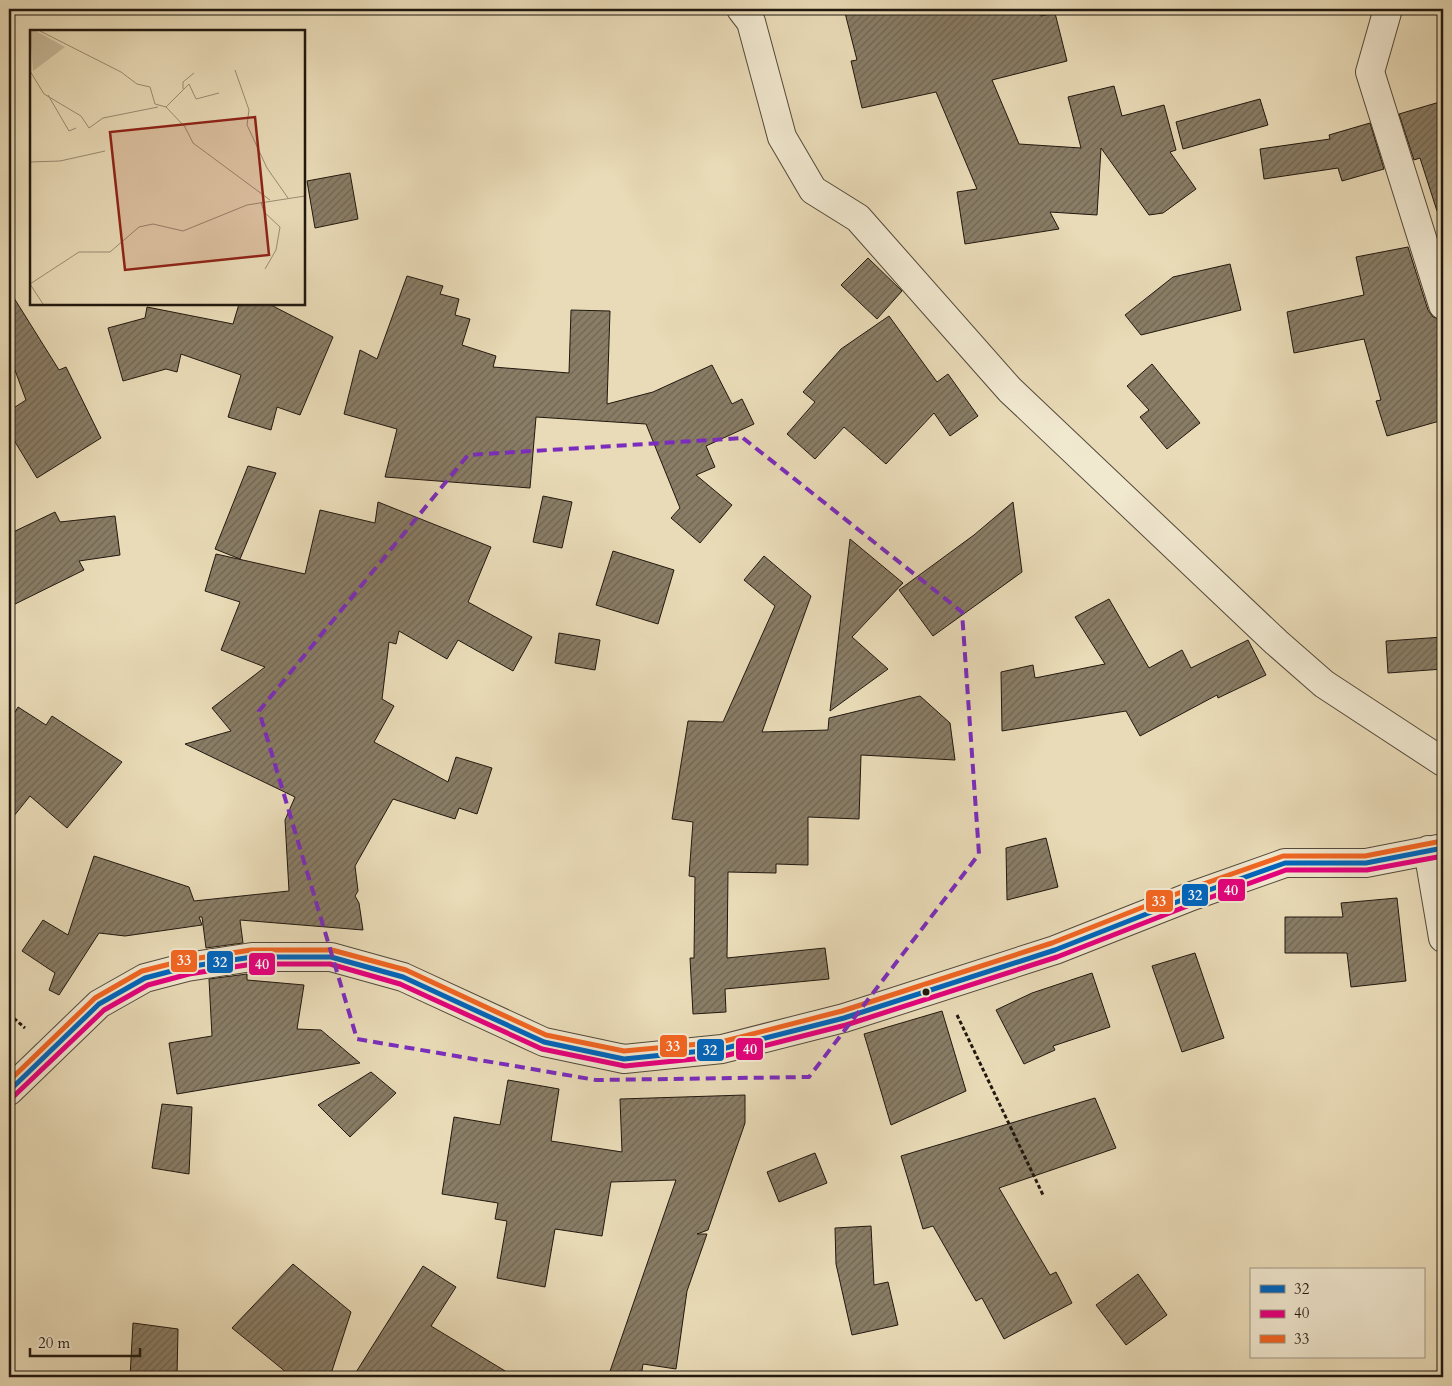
<svg xmlns="http://www.w3.org/2000/svg" width="1452" height="1386" viewBox="0 0 1452 1386" font-family="Cardo,serif">
<style>
.building{fill:url(#building-hatch);stroke:#21180f}
.lines{fill:none;stroke-linecap:round;stroke-linejoin:round}
.minor-casing{stroke:#534939;stroke-width:30}
.path{stroke:#21180f;stroke-width:3;stroke-dasharray:4 2.5;stroke-linecap:butt}
.minor{stroke:#f1e8d0;stroke-width:28}
.bus-1-casing{stroke:#f1e8d0;stroke-width:9}
.bus-2-casing{stroke:#f1e8d0;stroke-width:9}
.bus-3-casing{stroke:#f1e8d0;stroke-width:9}
.bus-1{stroke:#0065bd;stroke-width:5}
.bus-2{stroke:#e5007d;stroke-width:5}
.bus-3{stroke:#f26522;stroke-width:5}
.marked{fill:none;stroke:#7b2cbf;stroke-width:4;stroke-dasharray:10 6;stroke-linejoin:round}
.bus-dot{fill:#21180f;stroke:#f1e8d0;stroke-width:2}
.inset-road{fill:none;stroke:#998d74;stroke-width:1}
.view{fill:#8f2418;fill-opacity:0.15;stroke:#8f2418;stroke-width:2.5}
.inset-edge{fill:none;stroke:#21180f;stroke-width:2.5}
.line-badge{stroke:#f1e8d0;stroke-width:2}
.badge-label{font-size:14px;text-anchor:middle;font-weight:bold;fill:#fff}
</style>
<defs>
<pattern id="building-hatch" width="6" height="6" patternUnits="userSpaceOnUse" patternTransform="scale(1.25)"><rect width="6" height="6" fill="#897d66"/><path d="M-1 1l2-2M0 6l6-6M5 7l2-2" fill="none" stroke="#706552"/></pattern>
</defs>
<rect width="100%" height="100%" fill="#e9dbb7"/>
<filter id="stains"><feTurbulence type="fractalNoise" baseFrequency=".004" numOctaves="4"/><feColorMatrix values="0 0 0 0 .2 0 0 0 0 .09 0 0 0 0 .02 0 0 0 .5 -.17"/></filter>
<radialGradient id="worn" r=".72"><stop offset=".6" stop-color="#630" stop-opacity="0"/><stop offset="1" stop-color="#630" stop-opacity=".3"/></radialGradient>
<path class="building" d="M844,9H1040L1041,16L1055,13L1067,61L992,80L1019,144L1081,148L1068,97L1114,86L1122,116L1164,105L1176,150L1170,152L1196,189L1163,213L1149,215L1101,148L1097,215L1050,212L1059,229L965,244L957,192L977,189L936,92L862,108L851,61L857,60Z
M1260,99L1268,125L1183,149L1176,122Z
M1443,101V210L1437,211L1420,158L1414,160L1399,114Z
M1370,123L1384,169L1342,181L1338,168L1264,179L1260,149L1330,139L1329,135Z
M350,173L358,219L315,228L307,181Z
M1408,247L1428,310L1433,317L1443,320V420L1387,436L1376,401L1381,400L1364,339L1294,353L1287,312L1364,295L1356,257Z
M868,258L902,291L877,319L841,285Z
M1230,264L1241,310L1141,335L1125,315L1173,277Z
M407,276L443,286L440,294L459,299L455,315L470,319L462,345L496,356L493,367L569,373L571,310L610,311L607,404L653,392L712,365L732,404L742,399L754,424L706,446L715,467L696,475L732,505L700,543L671,518L680,508L646,424L536,417L530,488L385,477L397,429L344,414L360,350L377,359Z
M9,290L59,370L66,367L101,438L37,478L9,432V411L26,400L9,354Z
M239,304H269L333,337L300,415L277,407L271,430L228,417L241,375L181,354L177,372L166,369L123,381L108,328L145,318L147,307L233,324Z
M889,316L937,382L948,374L978,416L950,436L934,413L886,464L844,427L815,459L787,434L815,402L803,392L841,349Z
M1152,364L1200,423L1167,449L1140,417L1149,410L1127,386Z
M248,466L276,473L240,559L215,549Z
M543,496L572,502L562,548L533,542Z
M378,502L491,547L468,602L532,637L513,671L458,640L447,659L399,631L396,644L389,642L382,699L394,706L374,742L448,782L456,757L492,768L477,814L459,808L455,819L393,799L355,866L358,891L355,896L359,903L363,930L240,920L243,943L206,948L202,917H199L202,925L125,936L99,933L59,995L49,990L55,973L22,951L43,920L68,935L94,856L189,887L194,901L289,891L285,820L295,797L185,744L231,731L212,708L265,667L221,650L240,602L205,591L216,554L305,574L320,510L375,523Z
M1013,502L1022,572L933,636L899,590L974,535Z
M55,512L60,522L115,516L120,555L79,561L84,570L9,607V534Z
M850,539L903,583L852,637L888,669L830,711Z
M613,551L674,570L658,624L596,605Z
M764,556L811,596L762,732L828,730L829,718L920,696L950,723L955,760L861,755L859,819L808,817V865L776,864V873L728,872L727,958L825,948L829,979L725,989L726,1012L693,1014L690,958H694L695,877L689,876L693,822L672,819L688,721L723,722L775,606L744,580Z
M1109,599L1149,668L1182,650L1191,668L1248,640L1266,675L1218,698L1217,695L1140,736L1126,711L1002,731L1001,672L1033,665L1035,678L1105,664L1075,617Z
M559,633L600,640L595,670L555,663Z
M1443,637V669L1388,673L1386,641Z
M18,707L46,725L52,716L122,762L67,828L30,796L9,822V722Z
M1046,838L1058,887L1007,900L1006,848Z
M1397,898L1406,981L1351,987L1347,953H1285V917H1343L1341,903Z
M1195,953L1224,1038L1182,1052L1152,966Z
M1092,973L1110,1027L1053,1046L1055,1050L1024,1064L996,1010L1032,993Z
M247,974V980L304,985L297,1029L321,1030L360,1063L177,1094L169,1043L212,1036L209,979Z
M942,1011L966,1091L891,1125L864,1034Z
M371,1072L396,1093L350,1137L318,1105Z
M508,1080L559,1089L551,1141L622,1152L620,1099L745,1095V1123L708,1230L697,1234H707L687,1291L676,1369L643,1364L641,1377H608L676,1180L611,1182L602,1236L555,1229L545,1287L497,1278L507,1221L495,1219L498,1203L442,1194L454,1117L500,1125Z
M1095,1098L1116,1148L999,1188L1050,1275L1056,1272L1072,1303L1004,1339L982,1298L976,1301L933,1226L923,1229L901,1156Z
M162,1104L192,1107L189,1174L152,1168Z
M815,1153L827,1183L779,1202L767,1172Z
M871,1226L874,1285L888,1282L898,1325L852,1335L836,1264L835,1228Z
M293,1264L351,1312L330,1377H292L232,1328Z
M423,1266L456,1287L431,1326L515,1377H353Z
M1138,1274L1167,1315L1126,1345L1096,1305Z
M133,1323L178,1329L177,1377H130Z"/>
<g class="lines">
<defs>
<path id="minor" d="M741,9L751,22L782,137L813,190L858,218L1010,390L1276,642L1324,684L1443,762
M1388,9L1370,72L1443,305
M1428,850L1443,938
M9,1091L99,1004L145,978L187,967L252,957H331L403,977L544,1042L624,1059L722,1049L844,1018L1055,950L1192,896L1285,863H1366L1443,848"/>
</defs>
<use href="#minor" class="minor-casing"/>
<path class="path" d="M9,1014L25,1028
M957,1015L1043,1195"/>
<use href="#minor" class="minor"/>
<defs>
<path id="bus-1" d="M9,1091L99,1004L145,978L187,967L252,957H331L403,977L544,1042L624,1059L722,1049L844,1018L1055,950L1192,896L1285,863H1366L1443,848"/>
<path id="bus-2" d="M14,1096L104,1010L148,985L189,974L253,964H330L400,984L542,1049L625,1066L724,1056L846,1025L1057,957L1195,903L1286,870H1367L1443,856"/>
<path id="bus-3" d="M9,1081L95,998L142,971L186,960L251,950H332L406,970L546,1035L624,1051L721,1042L842,1011L1052,943L1189,889L1283,856H1365L1442,841"/>
</defs>
<use href="#bus-1" class="bus-1-casing"/>
<use href="#bus-2" class="bus-2-casing"/>
<use href="#bus-3" class="bus-3-casing"/>
<use href="#bus-1" class="bus-1"/>
<use href="#bus-2" class="bus-2"/>
<use href="#bus-3" class="bus-3"/>
</g>
<path class="marked" d="M743,438L962,612L979,854L809,1077L596,1080L357,1039L259,711L468,455Z"/>
<circle class="bus-dot" cx="926" cy="992" r="4.5"/>
<g transform="translate(30 30)">
<rect width="275" height="275" fill="#e9dbb7"/>
<path d="M0,1H6L35,17L3,41Z" fill="#c7ba9a"/>
<path class="inset-road" d="M10,1L91,42L107,54L120,57L125,74L136,77L155,97L163,113L240,170M205,40L219,80L217,95L237,138L258,168M0,41L14,64L51,86L59,98L73,88L128,77M153,59V52L164,43M18,65L39,101L46,98M136,77L159,54L166,69L189,63M0,132L30,131L75,121M231,172L234,182L250,197L246,220L235,239M0,254L49,222H80L109,197L123,194L153,201L217,175L275,166M0,254L13,274"/>
<path class="view" d="M225,87L239,225L95,240L80,102Z"/>
<rect width="275" height="275" class="inset-edge"/>
</g>
<g class="line-badge">
<rect x="1217" y="878" width="29" height="24" rx="5" fill="#e5007d"/>
<rect x="1181" y="883" width="28" height="24" rx="5" fill="#0065bd"/>
<rect x="1145" y="889" width="29" height="24" rx="5" fill="#f26522"/>
<rect x="170" y="949" width="28" height="24" rx="5" fill="#f26522"/>
<rect x="206" y="950" width="28" height="24" rx="5" fill="#0065bd"/>
<rect x="248" y="952" width="28" height="24" rx="5" fill="#e5007d"/>
<rect x="659" y="1034" width="29" height="24" rx="5" fill="#f26522"/>
<rect x="735" y="1037" width="29" height="24" rx="5" fill="#e5007d"/>
<rect x="696" y="1038" width="29" height="24" rx="5" fill="#0065bd"/>
</g>
<g class="badge-label">
<text x="1231" y="895">40</text>
<text x="1195" y="900">32</text>
<text x="1159" y="906">33</text>
<text x="184" y="965">33</text>
<text x="220" y="967">32</text>
<text x="262" y="969">40</text>
<text x="673" y="1051">33</text>
<text x="750" y="1054">40</text>
<text x="710" y="1055">32</text>
</g>
<rect width="1452" height="1386" fill="none" stroke="#e9dbb7" stroke-width="30"/>
<rect x="10" y="10" width="1432" height="1366" fill="none" stroke="#21180f" stroke-width="2.5"/>
<rect x="15" y="15" width="1422" height="1356" fill="none" stroke="#21180f"/>
<rect x="1250" y="1268" width="175" height="90" fill="#f1e8d0" stroke="#9e9583"/>
<rect x="1260" y="1285" width="25" height="8" fill="#0065bd" stroke="#9e9583"/>
<text x="1294" y="1294" font-size="15" fill="#21180f">32</text>
<rect x="1260" y="1310" width="25" height="8" fill="#e5007d" stroke="#9e9583"/>
<text x="1294" y="1318" font-size="15" fill="#21180f">40</text>
<rect x="1260" y="1335" width="25" height="8" fill="#f26522" stroke="#9e9583"/>
<text x="1294" y="1344" font-size="15" fill="#21180f">33</text>
<path d="M30 1348v8h110v-8" fill="none" stroke="#21180f" stroke-width="2.5"/>
<text x="38" y="1348" font-size="15" fill="#21180f" stroke="#f1e8d0" stroke-width="4" paint-order="stroke">20 m</text>
<rect width="100%" height="100%" filter="url(#stains)"/>
<rect width="100%" height="100%" fill="url(#worn)"/>
</svg>
